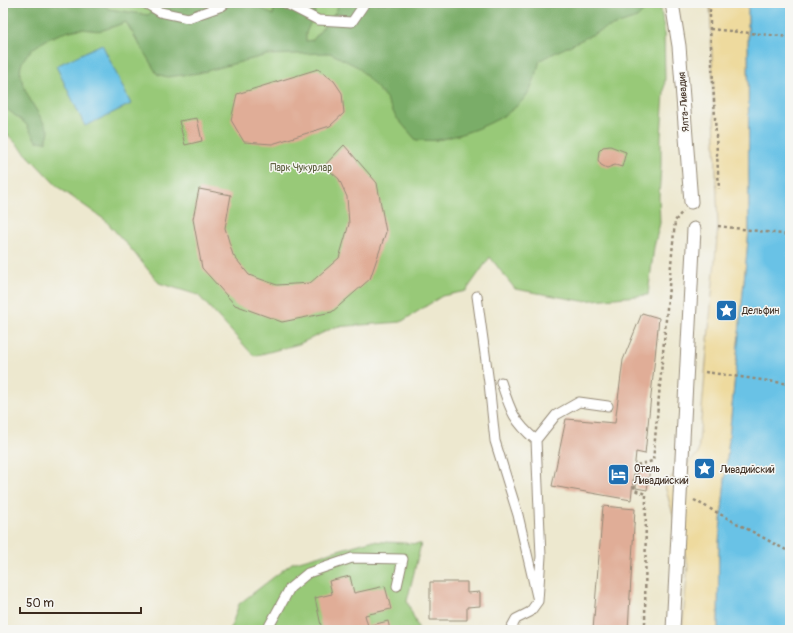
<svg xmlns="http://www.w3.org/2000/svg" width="793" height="633" viewBox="0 0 793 633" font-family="Pangolin,sans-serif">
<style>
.green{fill:#98c978;stroke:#6a7a4b}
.forest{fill:#7aad68;stroke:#5a6c43}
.sand{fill:#eeda9e;stroke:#94825e}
.water{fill:#69c2e6;stroke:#527682}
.building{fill:#e0ad97}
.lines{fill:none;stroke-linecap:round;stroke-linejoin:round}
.service-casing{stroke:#948976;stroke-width:11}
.pedestrian-casing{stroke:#948976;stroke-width:15}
.path{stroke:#948976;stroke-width:2.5;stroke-dasharray:3 3;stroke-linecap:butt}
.service{stroke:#fff;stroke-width:9}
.pedestrian{stroke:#fff;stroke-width:13}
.labels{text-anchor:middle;stroke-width:3;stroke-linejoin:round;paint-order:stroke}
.street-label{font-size:10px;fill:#3b2a1e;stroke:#f6f6f2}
.park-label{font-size:10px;fill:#575a39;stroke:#f6f6f2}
.poi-label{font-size:10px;fill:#3b2a1e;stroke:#f6f6f2;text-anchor:start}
</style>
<rect width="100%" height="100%" fill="#f6f6f2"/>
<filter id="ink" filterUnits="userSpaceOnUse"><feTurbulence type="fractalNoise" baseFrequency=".025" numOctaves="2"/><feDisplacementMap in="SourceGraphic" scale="8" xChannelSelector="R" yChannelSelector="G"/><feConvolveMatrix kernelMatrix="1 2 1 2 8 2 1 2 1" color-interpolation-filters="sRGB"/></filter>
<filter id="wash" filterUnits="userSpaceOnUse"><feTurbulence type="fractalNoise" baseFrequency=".012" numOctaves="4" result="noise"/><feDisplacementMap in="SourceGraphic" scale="16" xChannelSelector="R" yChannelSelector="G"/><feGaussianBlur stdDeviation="0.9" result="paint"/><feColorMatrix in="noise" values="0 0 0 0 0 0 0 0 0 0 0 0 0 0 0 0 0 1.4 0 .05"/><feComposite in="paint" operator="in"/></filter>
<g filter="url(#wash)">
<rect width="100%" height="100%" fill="#ede8cf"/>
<path class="green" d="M3,3H660L664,30L665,78L661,137V166L659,197L660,223L654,247L648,295L582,301L515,289L490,257L466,291L442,296L401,322L335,327L299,344L254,356L198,295L159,283L131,249L105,220L58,187L8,135L3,132Z
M370,541L421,544L407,601L419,630H230L239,604L292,563Z"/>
<path class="forest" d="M3,3H101L109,9L148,15L162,3H253L273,15L275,3H319L306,33V41L313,40L336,11L339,3H644V11L637,18L606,28L540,60C536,75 532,91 521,102C502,122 464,135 437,140C431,141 423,140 416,140L396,117L386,98L358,67L330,53L267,55L199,73L167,77L157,74L126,22C118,25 110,28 103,30C96,32 88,29 81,29C59,31 14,50 21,77C25,95 40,115 49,132L46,142L36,141L26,124L3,106Z"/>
<path class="sand" d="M710,3H748L749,230L719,542L718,630H682L688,566L664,483L698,454L718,226Z"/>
<path class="water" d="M748,3H790V630H718L719,542L749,230Z
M102,44L131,104L85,126L56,66Z"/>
<g id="blocks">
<path class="building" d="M318,69L334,81L342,93L344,113L330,126L272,144L244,142L231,120L237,94Z
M197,118L202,141L185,145L179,121Z
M344,145L377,183L386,232L370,279L332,312L282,322L235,305L202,268L193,219L199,189L231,195L225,228L233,255L249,275L277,285L310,283L339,258L349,224L347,197L339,179L324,166Z
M610,146L626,152L622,167L615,165L607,168L601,165L598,160L599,151L603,147Z
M642,313L659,318L645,454L636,452L631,500L552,486L566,419L615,423L623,360Z
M638,467L650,468L647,490L636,488Z
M603,506L635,509L628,630H593Z
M350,576L354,593L385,586L391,609L365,615L368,626L388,621L390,630H322L315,598L332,594L329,581Z
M430,582H467V593L480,592V606L467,607V620H430Z"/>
</g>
</g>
<g filter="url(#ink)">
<use href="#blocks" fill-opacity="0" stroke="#948976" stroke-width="1"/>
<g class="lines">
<defs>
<path id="service" d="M145,3L160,12L188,18L222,6L226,3
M285,3L318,20L352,22L365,3
M477,296L489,383L495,441L518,515L538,601
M501,382C510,409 513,421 536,440L541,556L538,601L530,612L516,619L510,630
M536,440L556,415L579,402L608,406
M267,630L290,588L308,573L352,558L403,559L397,586"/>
<path id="pedestrian" d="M672,3L679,46L691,202
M673,630L694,229"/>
</defs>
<use href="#service" class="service-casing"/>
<use href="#pedestrian" class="pedestrian-casing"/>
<path class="path" d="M710,3V29L719,189
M710,29L790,37
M718,226L790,235
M705,372L790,384
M694,500L786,550
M645,630L646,494L634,490L637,465L653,461L675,221L683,211"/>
<use href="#service" class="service"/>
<use href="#pedestrian" class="pedestrian"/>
</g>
</g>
<defs>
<symbol id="sight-square" viewBox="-11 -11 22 22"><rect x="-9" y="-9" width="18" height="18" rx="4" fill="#1f6fb2" stroke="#f6f6f2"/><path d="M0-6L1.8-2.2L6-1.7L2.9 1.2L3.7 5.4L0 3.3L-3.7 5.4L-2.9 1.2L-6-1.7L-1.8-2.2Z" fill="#fff"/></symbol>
<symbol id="hotel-square" viewBox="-11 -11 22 22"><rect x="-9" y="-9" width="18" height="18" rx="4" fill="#1f6fb2" stroke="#f6f6f2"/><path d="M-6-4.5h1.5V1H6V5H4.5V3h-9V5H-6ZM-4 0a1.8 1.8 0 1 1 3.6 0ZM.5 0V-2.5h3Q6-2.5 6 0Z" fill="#fff"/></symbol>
</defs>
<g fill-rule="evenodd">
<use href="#sight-square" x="714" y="298" width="25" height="25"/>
<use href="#sight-square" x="692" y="456" width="25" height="25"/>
<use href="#hotel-square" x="606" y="462" width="25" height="25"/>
</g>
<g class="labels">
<g class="street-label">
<text transform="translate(683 102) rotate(-94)" y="4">Ялта-Ливадия</text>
</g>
<g class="park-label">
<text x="301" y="171">Парк Чукурлар</text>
</g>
<g class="poi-label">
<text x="742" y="314">Дельфин</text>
<text x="634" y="472">Отель<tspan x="634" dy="12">Ливадийский</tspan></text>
<text x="720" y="473">Ливадийский</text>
</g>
</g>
<rect width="793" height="633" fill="none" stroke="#f6f6f2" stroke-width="16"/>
<path d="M20 607v6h121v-6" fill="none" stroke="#3b2a1e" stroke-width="2"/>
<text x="26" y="607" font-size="12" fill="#3b2a1e" stroke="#f6f6f2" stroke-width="3" paint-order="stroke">50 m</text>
</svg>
